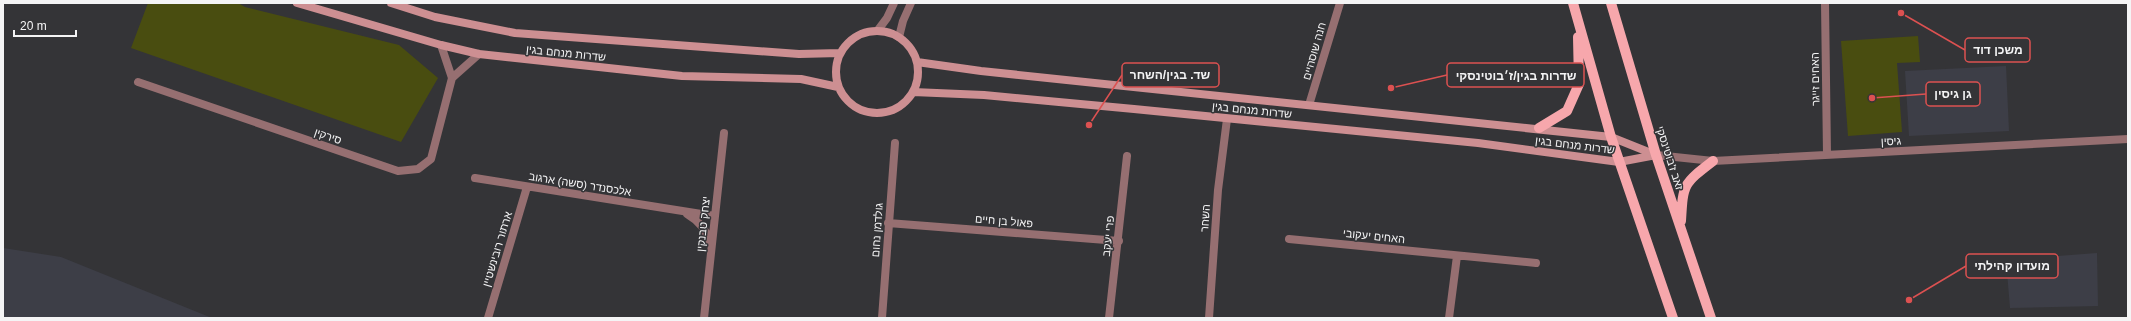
<svg xmlns="http://www.w3.org/2000/svg" width="2131" height="321" viewBox="0 0 2131 321" font-family="Helvetica,'Noto Sans Hebrew',sans-serif">
<style>
.built{fill:#3d3e47}
.green{fill:#494d10}
.lines{fill:none;stroke-linecap:round;stroke-linejoin:round}
.street{stroke:#966f71;stroke-width:8}
.secondary{stroke:#cd8f92;stroke-width:8}
.primary{stroke:#f7a7ac;stroke-width:10}
.labels{text-anchor:middle;stroke-width:3;stroke-linejoin:round;paint-order:stroke}
.street-label{font-size:11px;fill:#f4f4f5;stroke:#343437}
.leader{fill:none;stroke:#dc5151;stroke-width:1.5}
.callout-dot{fill:#dc5151;stroke:#343437;stroke-width:1.5}
.callout{fill:#343437;stroke:#dc5151;stroke-width:1.5}
.callout-label{font-size:12px;text-anchor:middle;font-weight:bold;fill:#f4f4f5}
</style>
<rect width="100%" height="100%" fill="#343437"/>
<path class="built" d="M2006,66L2009,131L1909,136L1905,71Z
M3,248L61,257L212,318H3Z
M2097,253L2098,306L2010,308L2006,260Z"/>
<path class="green" d="M148,3H238L245,7L399,45L438,78L401,142L131,48Z
M1918,36L1920,62L1897,63L1902,132L1848,136L1841,41Z"/>
<g class="lines">
<path class="street" d="M1825,3L1827,155
M878,30L887,18L894,3
M899,37L903,21L911,3
M452,78L479,54
M138,82L398,171L418,169L431,159L452,78L441,45
M1309,105L1340,3
M1656,155L1713,161L2128,139
M475,178L714,216
M687,214C699,221 706,229 710,242
M888,223L1119,241
M1289,239L1536,263
M488,318L527,187
M704,318L724,133
M882,318L895,143
M1109,318L1127,156
M1209,318L1218,190L1227,119
M1449,318L1457,256"/>
<path class="secondary" d="M297,3L441,45L479,54L682,76L801,79L838,87
M391,3L435,17L515,33L799,54L840,53
M836 72a41 41 0 1 1 82 0a41 41 0 1 1-82 0Z
M917,62L981,71L1611,137L1656,155
M913,92L984,95L1134,109L1478,143L1619,162L1656,155"/>
<path class="primary" d="M1573,3L1611,137L1673,318
M1611,3L1656,155L1711,318
M1539,128L1567,111L1579,84L1578,37
M1681,221C1683,184 1683,184 1713,161"/>
</g>
<g class="labels">
<g class="street-label">
<text transform="translate(1314 51) rotate(-74)" y="4">חנה שוסהיים</text>
<text transform="translate(566 53) rotate(6)" y="4">שדרות מנחם בגין</text>
<text transform="translate(1815 79) rotate(-91)" y="4">האחים זייגר</text>
<text transform="translate(1252 110) rotate(6)" y="4">שדרות מנחם בגין</text>
<text transform="translate(328 136) rotate(19)" y="4">סירקין</text>
<text transform="translate(1891 141) rotate(-3)" y="4">גיסין</text>
<text transform="translate(1575 145) rotate(7)" y="4">שדרות מנחם בגין</text>
<text transform="translate(1670 158) rotate(72)" y="4">זאב ז'בוטינסקי</text>
<text transform="translate(580 184) rotate(9)" y="4">אלכסנדר (סשה) ארגוב</text>
<text transform="translate(1205 218) rotate(-86)" y="4">השחר</text>
<text transform="translate(1004 221) rotate(5)" y="4">פאול בן חיים</text>
<text transform="translate(703 224) rotate(-84)" y="4">יצחק טבנקין</text>
<text transform="translate(877 230) rotate(-86)" y="4">גולדמן נחום</text>
<text transform="translate(1108 236) rotate(-84)" y="4">פרי יעקב</text>
<text transform="translate(1374 236) rotate(6)" y="4">האחים יעקובי</text>
<text transform="translate(497 249) rotate(-73)" y="4">ארתור רובינשטיין</text>
</g>
</g>
<path class="leader" d="M1901 13L1965 50M1089 125L1122 75M1391 88L1447 75M1872 98L1926 94M1909 300L1966 266"/>
<g class="callout-dot">
<circle cx="1901" cy="13" r="4"/>
<circle cx="1089" cy="125" r="4"/>
<circle cx="1391" cy="88" r="4"/>
<circle cx="1872" cy="98" r="4"/>
<circle cx="1909" cy="300" r="4"/>
</g>
<g class="callout">
<rect x="1965" y="38" width="65" height="24" rx="4"/>
<rect x="1122" y="63" width="97" height="24" rx="4"/>
<rect x="1447" y="63" width="137" height="24" rx="4"/>
<rect x="1926" y="82" width="54" height="24" rx="4"/>
<rect x="1966" y="254" width="92" height="24" rx="4"/>
</g>
<g class="callout-label">
<text x="1998" y="54">משכן דוד</text>
<text x="1170" y="79">שד. בגין/השחר</text>
<text x="1516" y="80">שדרות בגין/ז׳בוטינסקי</text>
<text x="1953" y="98">גן גיסין</text>
<text x="2012" y="270">מועדון קהילתי</text>
</g>
<rect width="2131" height="321" fill="none" stroke="#f4f4f5" stroke-width="8"/>
<path d="M14 30v6h62v-6" fill="none" stroke="#f4f4f5" stroke-width="2"/>
<text x="20" y="30" font-size="12" fill="#f4f4f5" stroke="#343437" stroke-width="3" paint-order="stroke">20 m</text>
</svg>
